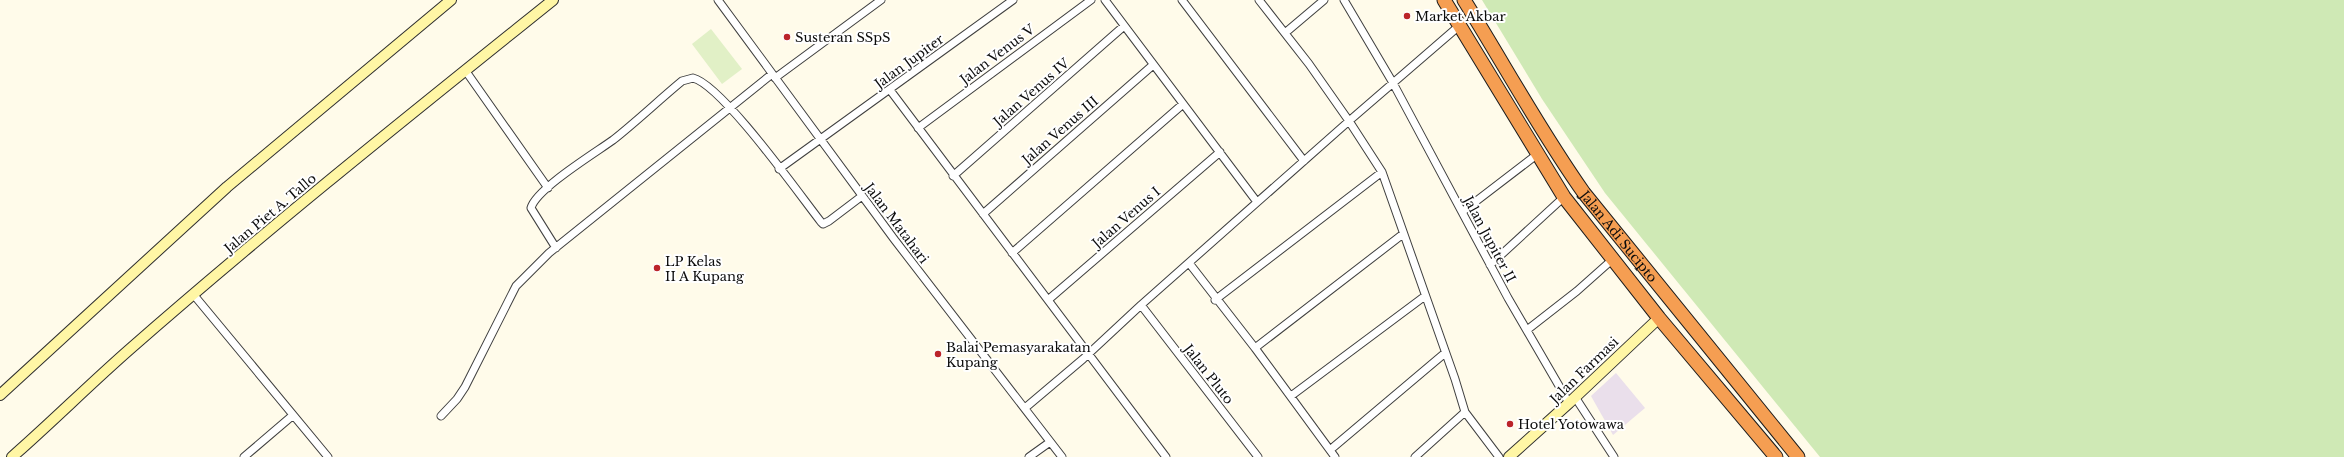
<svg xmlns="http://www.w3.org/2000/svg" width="2344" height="457" viewBox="0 0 2344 457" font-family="'Libre Baskerville',serif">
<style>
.industrial{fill:#eadfeb}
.green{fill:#cfe9b5}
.pitch{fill:#e1f0c6}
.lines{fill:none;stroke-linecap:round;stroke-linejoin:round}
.street-casing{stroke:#3f3f3f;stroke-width:9}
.secondary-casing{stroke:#2e2e2e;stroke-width:12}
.highway-casing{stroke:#1d1d1d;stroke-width:15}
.street{stroke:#fff;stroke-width:7}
.secondary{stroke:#fff6a5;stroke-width:10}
.highway{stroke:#f59e52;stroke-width:13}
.poi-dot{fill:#bb242a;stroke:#fff;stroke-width:1.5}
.labels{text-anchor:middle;stroke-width:4;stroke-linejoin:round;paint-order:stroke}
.poi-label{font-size:13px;fill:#0c0c0c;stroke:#fff;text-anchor:start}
.street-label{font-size:13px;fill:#0c0c0c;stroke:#fff}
</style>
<rect width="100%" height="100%" fill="#fffbea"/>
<path class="industrial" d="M1616,373L1645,408L1613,435L1591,396Z"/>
<path class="green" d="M1482,0H2344V457H1820L1605,193L1542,99Z"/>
<path class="pitch" d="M711,29L742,69L722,84L692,44Z"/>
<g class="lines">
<defs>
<path id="street" d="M718,0L894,239L1062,457
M1105,0L1257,202
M1182,0L1304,161
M1259,0L1309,64L1349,121L1382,172L1455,379L1465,412L1415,457
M1344,0L1393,83L1508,298L1569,403
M1285,33L1324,0
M465,70L548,188
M775,78L881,0
M890,90L1166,457
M918,128L1091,0
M779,169L1013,0
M953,176L1124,26
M1462,212L1539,153
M983,214L1153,65
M556,248L531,208C536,189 595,153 613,140C637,121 659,100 682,81L693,78C722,85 799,194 821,222L823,224L829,221L862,196
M1012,253L1183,104
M1189,263L1255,348L1335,457
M1490,265L1564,197
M193,294L328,457
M1048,300L1220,152
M1215,300L1382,172
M1141,305L1258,457
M1527,330L1577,291L1613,259
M1255,348L1403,234
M1291,396L1425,296
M1575,397L1614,457
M1025,408L1083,359L1141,305L1349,121L1459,26
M1465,412L1499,457
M441,416L457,399L465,387L516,286L549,253L772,74
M1330,450L1445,353
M244,457L292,416
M1029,457L1050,442"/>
<path id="secondary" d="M0,395L227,187L451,0
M12,457C52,422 90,384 130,349C268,228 411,114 553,0
M1509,457L1569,403L1659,318"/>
<g id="highway">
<path d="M1444,0L1564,197L1659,318L1776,457"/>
<path id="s1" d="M1464,0C1504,64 1540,131 1584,193L1798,457"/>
</g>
</defs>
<use href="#street" class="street-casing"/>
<use href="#secondary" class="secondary-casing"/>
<use href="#highway" class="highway-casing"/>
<use href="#street" class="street"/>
<use href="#secondary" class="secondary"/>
<use href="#highway" class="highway"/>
</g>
<g class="poi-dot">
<circle cx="1407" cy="16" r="4"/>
<circle cx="787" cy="37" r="4"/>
<circle cx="657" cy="268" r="4"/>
<circle cx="938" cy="354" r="4"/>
<circle cx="1510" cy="424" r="4"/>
</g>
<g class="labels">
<g class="poi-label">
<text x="1415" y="21">Market Akbar</text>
<text x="795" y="42">Susteran SSpS</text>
<text x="665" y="266">LP Kelas<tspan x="665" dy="15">II A Kupang</tspan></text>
<text x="946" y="352">Balai Pemasyarakatan<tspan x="946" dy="15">Kupang</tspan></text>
<text x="1518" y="429">Hotel Yotowawa</text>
</g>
<g class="street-label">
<text transform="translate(997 54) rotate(-37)" y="5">Jalan Venus V</text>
<text transform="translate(909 61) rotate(-36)" y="5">Jalan Jupiter</text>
<text transform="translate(1031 92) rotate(-41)" y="5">Jalan Venus IV</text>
<text transform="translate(1060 130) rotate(-41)" y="5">Jalan Venus III</text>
<text transform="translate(270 213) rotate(-40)" y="5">Jalan Piet A. Tallo</text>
<text transform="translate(1126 217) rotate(-41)" y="5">Jalan Venus I</text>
<text transform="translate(897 223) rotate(53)" y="5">Jalan Matahari</text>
<text dy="5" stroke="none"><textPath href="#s1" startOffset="283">Jalan Adi Sucipto</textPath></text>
<text transform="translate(1490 239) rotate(62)" y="5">Jalan Jupiter II</text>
<text transform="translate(1584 370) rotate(-44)" y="5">Jalan Farmasi</text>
<text transform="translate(1209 374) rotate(52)" y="5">Jalan Pluto</text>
</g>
</g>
</svg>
